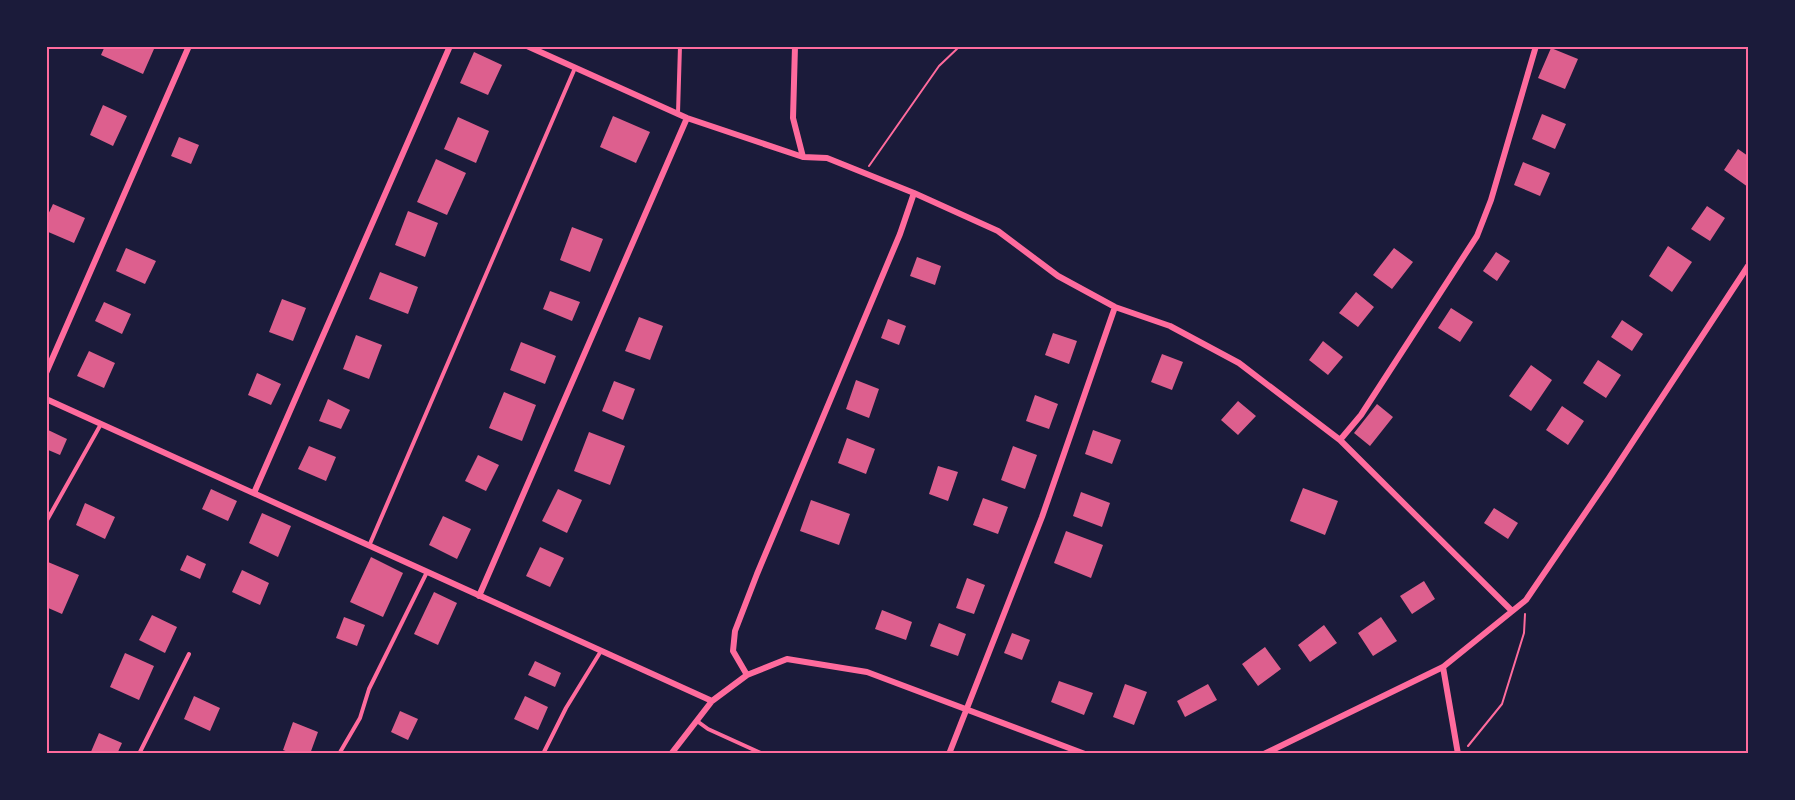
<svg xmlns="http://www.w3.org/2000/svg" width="1795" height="800" viewBox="0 0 1795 800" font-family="Georgia,serif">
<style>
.building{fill:#dd5f8e}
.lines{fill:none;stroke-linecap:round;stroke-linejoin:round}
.path{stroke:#ff6b9d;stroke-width:2}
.service{stroke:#ff6b9d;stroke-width:4}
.minor{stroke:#ff6b9d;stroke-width:6}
.neatline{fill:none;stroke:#ff6b9d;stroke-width:2}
</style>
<rect width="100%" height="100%" fill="#1b1b3a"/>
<path class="building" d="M105,46H149L154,49L143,74L101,55Z
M1551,48L1578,59L1565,89L1538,78Z
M474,52L502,65L488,95L460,83Z
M103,105L127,116L113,146L90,135Z
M1542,114L1566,124L1555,149L1532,139Z
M613,116L650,132L636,163L600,147Z
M458,117L489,131L476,163L444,149Z
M179,137L199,145L191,164L171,156Z
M1738,149L1748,156V187L1724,170Z
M436,159L466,173L447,215L417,202Z
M1523,162L1550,173L1540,196L1514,185Z
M53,204L85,218L74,243L46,231V219Z
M1707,206L1725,218L1710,241L1691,229Z
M408,211L438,223L425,257L395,245Z
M572,227L603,239L590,272L560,260Z
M1668,246L1692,262L1672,292L1649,276Z
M126,248L156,261L145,284L116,271Z
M1394,248L1413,262L1392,289L1373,275Z
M1496,252L1510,261L1497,281L1483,271Z
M917,257L941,266L935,285L910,276Z
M380,272L418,287L408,314L369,299Z
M550,291L580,302L572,321L543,309Z
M1356,292L1374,307L1358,327L1339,313Z
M282,299L306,308L293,341L269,332Z
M104,302L131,314L122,334L95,321Z
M1451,308L1473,322L1460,342L1438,328Z
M639,317L663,326L650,360L625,351Z
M888,319L906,326L899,345L881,338Z
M1622,320L1643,334L1632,351L1611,337Z
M1053,333L1077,341L1069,364L1045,355Z
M356,335L382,345L369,379L343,369Z
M1323,341L1343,357L1328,375L1309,360Z
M521,342L556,356L545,384L510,370Z
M89,351L115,363L104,388L77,376Z
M1162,354L1183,362L1172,390L1151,382Z
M1598,360L1621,375L1606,398L1583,383Z
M1531,365L1552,380L1531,411L1509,396Z
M257,373L281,384L271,405L248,395Z
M856,380L879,389L869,418L846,409Z
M614,381L635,389L623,420L602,411Z
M504,392L536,405L522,441L489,428Z
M1035,395L1058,404L1049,429L1026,421Z
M328,399L350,410L341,429L319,421Z
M1238,401L1256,416L1238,435L1221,420Z
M1377,404L1393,417L1370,446L1354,433Z
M1562,406L1584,421L1568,445L1546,430Z
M46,429L67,439L60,455L46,449Z
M1093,430L1121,440L1112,464L1085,454Z
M589,432L625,446L610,485L574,471Z
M847,438L875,449L866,474L838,463Z
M309,446L336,457L326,481L298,469Z
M1013,446L1037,455L1025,489L1001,480Z
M478,455L499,465L486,491L465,481Z
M938,466L958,472L948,501L929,494Z
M1303,488L1338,501L1325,535L1290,521Z
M211,489L237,501L228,521L202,509Z
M558,489L582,500L567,533L542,521Z
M1081,492L1110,503L1102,527L1073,516Z
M983,498L1008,507L998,534L973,525Z
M811,500L850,514L839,545L800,531Z
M85,503L115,517L105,539L76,525Z
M1494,508L1518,523L1508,539L1484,523Z
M262,513L291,526L278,557L249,543Z
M443,516L471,529L457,559L429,545Z
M1066,531L1103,545L1091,578L1054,563Z
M540,547L564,558L550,587L526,576Z
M187,555L206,564L200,579L180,570Z
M371,557L403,573L383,617L350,602Z
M48,562L79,575L62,614L46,607Z
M242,570L269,583L260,605L232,592Z
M967,578L985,585L974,614L956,608Z
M1424,581L1435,599L1412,614L1400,596Z
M434,592L457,603L438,645L414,634Z
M882,610L912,622L906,640L875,629Z
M152,615L177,627L165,653L139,640Z
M344,617L365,625L357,646L336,638Z
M1381,617L1397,641L1373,656L1358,633Z
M939,623L966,634L958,656L930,646Z
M1324,625L1337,643L1310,662L1298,645Z
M1012,633L1030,640L1022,660L1004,653Z
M1265,647L1281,669L1258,686L1242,664Z
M125,653L154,666L139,700L110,687Z
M535,661L561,673L555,687L528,675Z
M1059,681L1093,693L1084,715L1051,702Z
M1125,684L1147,692L1134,725L1113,717Z
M1208,684L1217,700L1185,717L1177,701Z
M194,696L220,708L210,731L184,719Z
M525,696L548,707L538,730L514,719Z
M400,711L418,719L408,740L391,732Z
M293,722L318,732L310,754H293L283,750Z
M99,733L122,743L117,754H90Z"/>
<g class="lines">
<path class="path" d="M46,47L47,46
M869,166L939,66L960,46
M1468,746L1502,704L1524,633L1525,614"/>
<path class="service" d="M678,113L680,46
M46,522L101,424
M369,546L575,68
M697,721L708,729L763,754
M139,754L189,654
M339,754L360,718L369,689L427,572
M543,754L566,708L601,651"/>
<path class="minor" d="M527,46L687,118L803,157L827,158L914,193L998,231L1058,276L1115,307L1170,326L1239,363L1340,440L1512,611
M795,46L793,118L803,157
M46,373L189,46
M46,399L712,701
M1340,440L1361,415L1477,236L1491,200L1536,46
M254,493L450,46
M479,596L687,118
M1443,667L1458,754
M747,675L733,651L735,631L757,574L900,234L914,193
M671,754L712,701L747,675L787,659L867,672L1085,754
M949,754L1042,517L1115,307
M1264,754L1443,667L1526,600L1609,478L1748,266"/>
</g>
<rect width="1795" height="800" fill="none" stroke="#1b1b3a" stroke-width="96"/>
<rect x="48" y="48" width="1699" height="704" class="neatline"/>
</svg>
